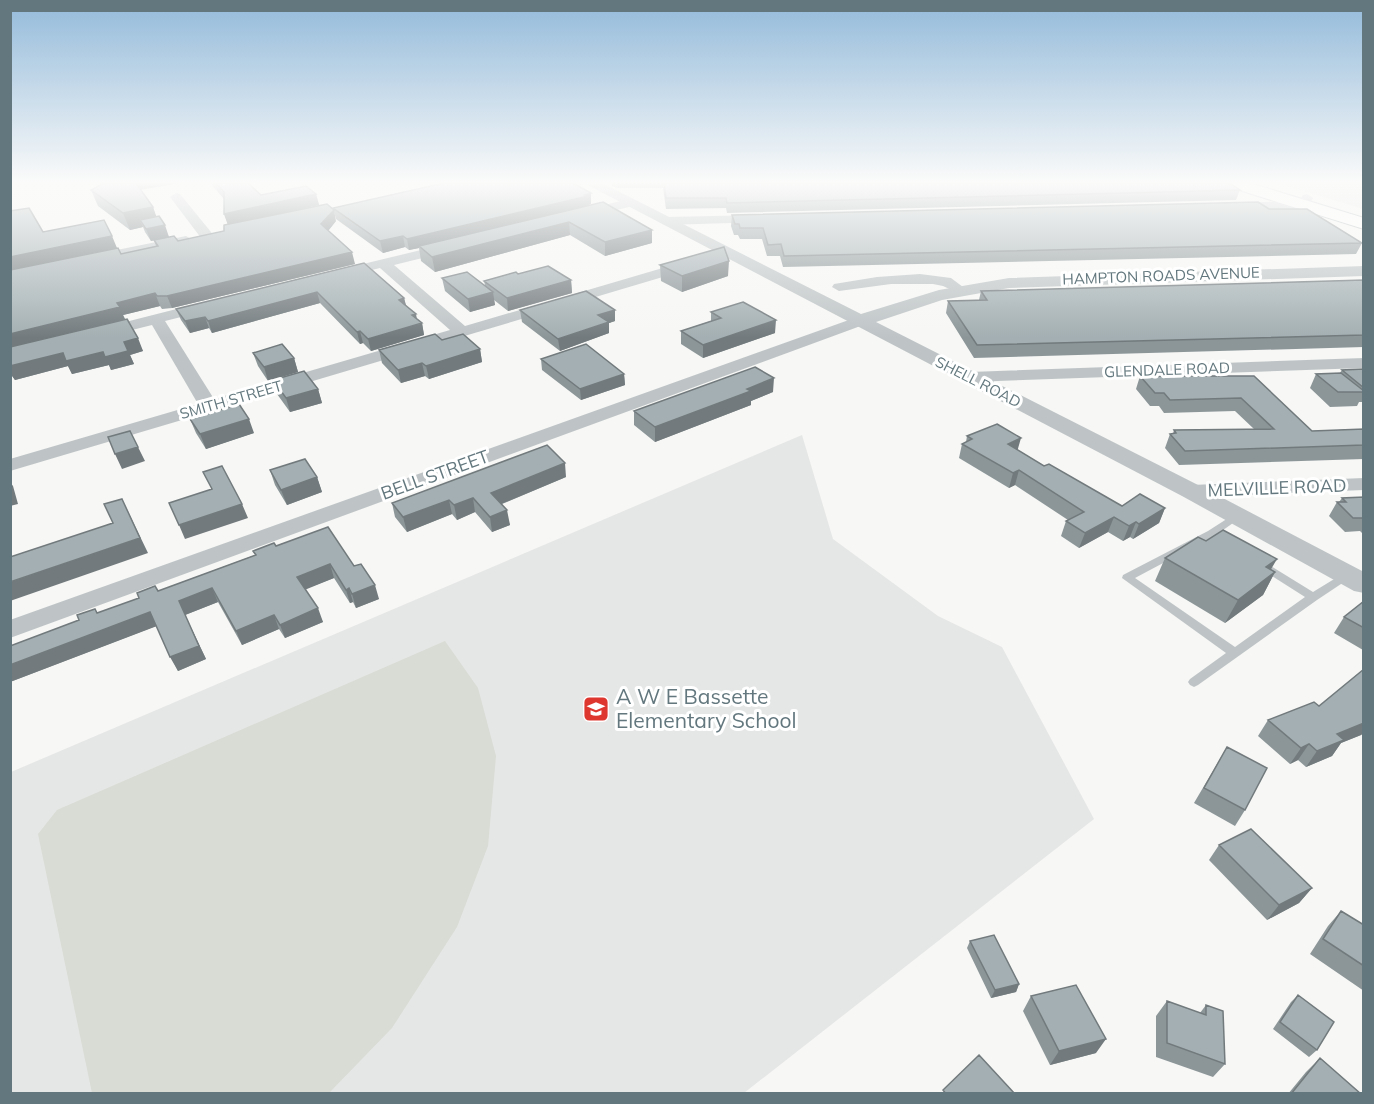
<svg xmlns="http://www.w3.org/2000/svg" width="1374" height="1104" viewBox="0 0 1374 1104" font-family="Mulish,sans-serif">
<style>
.built{fill:#e5e7e6}
.green{fill:#d8dcd4}
.lines{fill:none;stroke-linecap:round;stroke-linejoin:round}
.secondary-casing{stroke:#aeb7b9;stroke-width:2}
.service{fill:#bec4c6;fill-rule:evenodd}
.minor{fill:#bec4c6;fill-rule:evenodd}
.tertiary{fill:#bec4c6;fill-rule:evenodd}
.secondary{fill:#fff;fill-rule:evenodd}
.wall{fill:#8c9699}
.shaded-wall{fill:#727a7d}
.building{fill:#a3afb2;stroke:#727a7d;stroke-width:1.5}
.labels{text-anchor:middle;stroke-width:6;stroke-linejoin:round;paint-order:stroke}
.far-street-label{font-size:15px;fill:#63787e;stroke:#fff}
.street-label{font-size:18px;fill:#63787e;stroke:#fff}
.near-poi-label{font-size:21px;fill:#63787e;stroke:#fff;text-anchor:start}
</style>
<rect width="100%" height="100%" fill="#f7f7f5"/>
<path class="built" d="M1278,183H1363V209Z
M802,435L833,539L938,616L1002,647L1094,819L744,1093L11,1094V772Z"/>
<path class="green" d="M445,641L478,688L496,756L488,846L457,927L392,1028L329,1093H92L38,834L57,810Z"/>
<g class="lines">
<defs>
<path id="secondary" d="M1224,183H1250L1364,218V229L1226,186Z"/>
</defs>
<use href="#secondary" class="secondary-casing"/>
<path class="service" d="M1236,513L1241,516L1240,518L1219,533L1231,542L1230,544H1222L1212,537L1135,578L1235,647L1305,597L1261,569L1260,567L1261,565H1269L1313,592L1344,573L1348,572L1353,576L1317,600L1198,685L1194,687L1190,685L1188,682L1190,679L1226,653L1122,578L1123,575L1208,531Z"/>
<path class="minor" d="M176,193L180,194L211,232L213,235L211,238H201L170,197Z
M1307,194L1313,198L1307,208L1303,209L1234,211L1228,207L1234,203L1299,201L1303,195Z
M629,199L633,200L635,203L633,206L584,218L578,214L580,211Z
M761,215L766,216L767,219L766,222L665,225L659,221L665,217Z
M186,236L193,240L191,243L92,263L85,259L92,255Z
M450,243L457,247L455,250L394,265L465,326L683,262L688,261L695,265L693,268L10,471V459L198,404L152,325L100,338L92,333L94,330L208,301L213,303L216,306L213,309L165,321L214,399L450,330L380,268L339,278L332,274L334,271Z
M920,274L951,278L967,290L960,294L943,286L933,284H891L839,291L832,287L834,284L877,277Z
M860,316L866,318L868,321L866,324L10,638V620Z
M1364,358V368L970,382L964,381L961,377L964,373L970,372Z
M1364,478V490L1191,497L1184,495L1181,491L1184,487L1191,485Z"/>
<path class="tertiary" d="M584,183H602L861,314L939,290L1009,278L1364,266V276L1009,288L942,300L876,322L1200,486L1364,572V593L1354,591L1182,496Z"/>
<use href="#secondary" class="secondary"/>
</g>
<path class="wall" d="M104,183H180L140,190L153,207L156,217L169,237L178,241L336,221L328,231L355,264L172,308L162,309L160,306L123,315L143,351L130,355L134,364L111,370L109,365L72,374L68,366L15,380L10,373V211L43,232L117,248L121,254L156,246L154,240L151,241L145,232L143,227L130,230L98,206L91,190Z
M210,183H248L261,195L316,194L319,205L228,225L224,214V199Z
M612,183H1225L1240,190L1236,200L727,213L726,208L666,209L663,188H617L612,186Z
M591,204L588,205V206L652,230V243L605,256L570,235L435,272L421,261L419,248L409,250L405,247L383,253L336,219L333,208Z
M1269,209L1362,243L1356,254L783,267L780,256H767L762,239H740L738,235H734L731,226L732,215Z
M364,263L404,298L406,305L417,319L422,323L424,335L371,351L363,343L360,344L320,303L212,333L209,328L190,333L181,320L176,309Z
M660,265L728,276L682,292L661,281Z
M518,274L571,280L572,293L508,311L494,300L495,305L470,312L445,291L442,278L485,285L484,281Z
M1364,280V347L974,358L946,313L948,301L979,300L981,291Z
M520,310H615V321L609,323V333L560,351L522,322Z
M711,312L775,333L703,358L681,344V331L711,321Z
M442,340L480,349L482,362L429,379L425,376L401,383L382,363L379,350Z
M253,353L294,358L298,372L268,381L258,366Z
M541,359L624,374L625,385L581,400L542,370Z
M1364,369V402H1359L1357,406L1330,407L1310,388L1316,374L1340,373L1342,370Z
M1140,376H1254L1312,431L1364,429V459L1179,465L1165,448L1170,434H1173L1174,430L1254,429L1235,411L1164,413L1159,406H1150L1136,389Z
M273,380L318,389L322,403L290,412L277,394Z
M773,392L751,401V405L655,442L634,425V411Z
M190,419L254,433L206,449L196,433Z
M967,436L1018,450L1044,466L1122,506L1165,508L1159,523L1133,539L1130,537L1123,541L1108,532L1079,548L1061,536L1066,521L1068,520L1015,485L1009,488L959,458L962,444L966,442Z
M270,470L317,477L322,492L287,505L275,485Z
M566,477L502,504L510,525L492,532L475,512L457,520L452,514L407,532L395,517L392,503Z
M1364,497V535L1360,531L1345,532L1329,516L1337,502H1339L1342,498Z
M1206,541L1275,572L1263,595L1225,623L1155,581L1165,558Z
M276,546L354,566L379,599L356,608L353,602L350,603L334,578L305,589L323,622L285,638L279,629L242,645L218,602L185,615L206,659L178,671L156,626L10,682V646L255,555L253,551Z
M1364,601L1363,650L1334,633L1344,617Z
M1364,669V732L1361,735L1341,743L1332,756L1306,767L1298,760L1290,764L1258,736L1268,720L1319,706Z
M1227,747L1245,810L1235,826L1194,803Z
M1219,845L1312,888L1299,903L1267,920L1209,860Z
M1341,911L1364,925V991L1310,954L1328,926Z
M970,941L1019,984L1016,992L991,998L967,948Z
M1298,995L1317,1050L1309,1057L1273,1029L1291,1002Z
M1031,996L1096,1053L1050,1065L1023,1011Z
M1167,1001L1200,1013L1206,1005L1225,1064L1213,1077L1156,1057V1016Z
M1320,1058L1361,1094H1288L1306,1072Z"/>
<path class="shaded-wall" d="M133,183H180L135,190Z
M591,193V204L588,205V207L419,246V248L409,250L407,239Z
M316,194L319,205L228,225L224,214Z
M153,207L159,224L140,220L143,227L130,230L123,213Z
M334,210L336,221L324,236L321,224Z
M569,222L570,235L435,272L432,257Z
M165,225L169,237L151,241L146,229Z
M652,230V243L605,256V242Z
M112,236L117,248L10,271V257Z
M403,236L405,247L383,253L380,241Z
M352,252L355,264L172,308L167,296Z
M729,261L728,276L682,292V276Z
M571,280L572,293L508,311L507,298Z
M317,292L320,303L212,333L208,321Z
M493,292L495,305L470,312L468,299Z
M155,293L160,306L123,315L125,320L10,349V334L117,303Z
M404,298L407,310L399,300Z
M615,310V321L609,323V333L560,351L558,339L598,315Z
M416,314L418,325L422,323L424,335L371,351L368,339L412,315Z
M205,317L209,328L190,333L185,321Z
M776,320L775,333L703,358V345Z
M360,331L363,343L360,344L357,332Z
M138,338L143,351L130,355L134,364L111,370L109,365L72,374L68,366L15,380L10,373V366L63,353L124,342Z
M480,349L482,362L429,379L426,366Z
M294,358L298,372L268,381L264,367Z
M422,363L425,376L401,383L398,370Z
M624,374L625,385L581,400L580,389Z
M774,378L773,392L751,401V405L655,442V427Z
M318,389L322,403L290,412L286,398Z
M249,419L254,433L206,449L200,434Z
M1021,438L1017,452L1008,444Z
M138,447L145,461L122,469L115,454Z
M565,463L566,477L494,507L491,493Z
M1019,470L1015,485L1009,488L1013,473Z
M317,477L322,492L287,505L281,490Z
M10,482L13,486L18,504L10,506Z
M473,498L475,512L457,520L454,505Z
M122,499L148,553L10,601V582L140,538Z
M449,500L452,514L407,532L403,517Z
M242,504L248,518L185,539L179,525Z
M1165,508L1159,523L1133,539L1139,524Z
M507,510L510,525L492,532L490,517Z
M1114,517L1108,532L1079,548L1085,533Z
M1136,522L1130,537L1123,541L1129,526Z
M1277,559L1266,578L1275,572L1263,595L1225,623L1238,600L1266,567Z
M330,564L334,578L302,591L297,577Z
M375,585L379,599L356,608L352,594Z
M212,588L218,602L185,615L206,659L178,671L170,657L179,601Z
M349,588L353,602L350,603L346,590Z
M318,608L323,622L285,638L280,625Z
M150,612L157,626L10,682V665Z
M274,615L279,629L242,645L236,631Z
M1364,723V732L1361,735L1341,743L1332,756L1306,767L1317,751L1337,734Z
M1309,744L1298,760L1290,764L1301,748Z
M1312,888L1299,903L1267,920L1279,905Z
M1019,984L1016,992L991,998L995,990Z
M1106,1039L1096,1053L1050,1065L1059,1051Z"/>
<path class="building" d="M104,183H136L153,207L123,213L91,190Z
M216,183H248L261,195L306,186L316,194L224,214V192Z
M444,183H573L591,193L585,195L588,196L407,239L403,236L380,241L333,208Z
M664,183H1225L1231,184L1240,190L727,203L726,198H666Z
M603,202L652,230L605,242L569,222L432,257L419,246Z
M1258,202L1269,209H1307L1362,243L784,256L781,244L768,245L763,228H740L739,224H735L732,215Z
M327,204L334,210L321,224L352,252L167,296H157L155,293L117,303L120,307L10,334V270L118,248L121,254L158,246L154,240L174,236L178,241L224,231V225Z
M29,208L43,232L104,220L112,236L10,257V211Z
M159,216L165,225L146,229L140,220Z
M724,247L729,261L682,276L660,265Z
M364,263L404,298L399,300L416,314L412,315L422,323L368,339L360,331L357,332L317,292L208,321L205,317L185,321L176,309Z
M548,266L571,280L507,298L484,281L516,272L518,274Z
M467,272L493,292L468,299L442,278Z
M1364,280V335L977,345L948,301L987,300L981,291Z
M586,291L615,310L598,315L609,322L558,339L520,310Z
M743,302L776,320L703,345L681,331L721,318L711,312Z
M127,319L138,338L124,342L128,351L105,357L103,352L66,361L63,353L10,366V347Z
M435,334L442,340L463,334L480,349L426,366L422,363L398,370L379,350Z
M282,344L294,358L264,367L253,353Z
M586,344L624,374L580,389L541,359Z
M755,367L774,378L747,389L751,391L655,427L634,411Z
M1364,369V388L1342,370Z
M304,371L318,389L286,398L273,380Z
M1341,373L1364,391V392H1338L1316,374Z
M1140,376H1254L1312,431L1364,429V445L1185,451L1170,434L1176,433L1174,430L1274,429L1241,398L1170,400L1164,393H1155Z
M239,404L249,419L200,434L190,419Z
M997,424L1021,438L1008,444L1044,466L1049,464L1122,506L1140,494L1165,508L1139,524L1136,522L1129,526L1114,517L1085,533L1066,521L1084,512L1019,470L1013,473L962,444L972,439L967,436Z
M130,431L138,447L115,454L108,437Z
M547,445L565,463L491,493L507,510L490,517L473,498L454,505L449,500L403,517L392,503Z
M305,459L317,477L281,490L270,470Z
M222,466L242,504L179,525L169,503L212,489L203,472Z
M1364,497V518H1353L1337,502H1346L1342,498Z
M122,499L140,538L10,582V557L113,523L104,504Z
M328,527L354,566L361,564L375,585L352,594L349,588L346,590L330,564L297,577L318,608L280,625L274,615L236,631L212,588L179,601L199,646L170,657L150,612L10,665V646L79,620L77,615L95,609L97,613L139,598L137,593L155,586L158,591L256,555L253,551L274,543L276,546Z
M1223,530L1277,559L1266,567L1275,572L1238,600L1165,558L1198,537L1206,541Z
M1364,601V628L1344,617Z
M1364,669V723L1337,734L1344,740L1317,751L1309,744L1301,748L1268,720L1314,702L1319,706Z
M1227,747L1267,768L1245,810L1204,788Z
M1251,829L1312,888L1279,905L1219,845Z
M1341,911L1364,925V966L1323,939Z
M994,935L1019,984L995,990L970,941Z
M1076,985L1106,1039L1059,1051L1031,996Z
M1298,995L1334,1022L1317,1050L1280,1022Z
M1167,1001L1206,1015V1005L1223,1011L1225,1064L1167,1043Z
M979,1055L1015,1094H946L943,1090Z
M1320,1058L1361,1094H1291Z"/>
<linearGradient id="sky" x2="0" y2="1"><stop stop-color="#93bada"/><stop offset="0.54" stop-color="#fbfbfa"/><stop offset="1" stop-color="#fbfbfa" stop-opacity="0"/></linearGradient>
<rect width="1374" height="338" fill="url(#sky)"/>
<defs>
<symbol id="school-square" viewBox="-11 -11 22 22"><rect x="-9" y="-9" width="18" height="18" rx="4" fill="#dd372f" stroke="#fff"/><path d="M0-5L7-2L0 1L-7-2ZM-4 1L0 2.5L4 1V4Q0 6-4 4Z" fill="#fff"/></symbol>
</defs>
<g fill-rule="evenodd">
<use href="#school-square" x="581" y="694" width="30" height="30"/>
</g>
<g class="labels">
<g class="far-street-label">
<text transform="translate(1161 276) rotate(-2)" y="5">HAMPTON ROADS AVENUE</text>
<text transform="translate(1167 370) rotate(-2)" y="5">GLENDALE ROAD</text>
<text transform="translate(978 382) rotate(27)" y="5">SHELL ROAD</text>
<text transform="translate(231 400) rotate(-16)" y="5">SMITH STREET</text>
</g>
<g class="street-label">
<text transform="translate(435 475) rotate(-20)" y="6">BELL STREET</text>
<text transform="translate(1277 488) rotate(-2)" y="6">MELVILLE ROAD</text>
</g>
<g class="near-poi-label">
<text x="616" y="704">A W E Bassette<tspan x="616" dy="24">Elementary School</tspan></text>
</g>
</g>
<rect width="1374" height="1104" fill="none" stroke="#63787e" stroke-width="24"/>
</svg>
